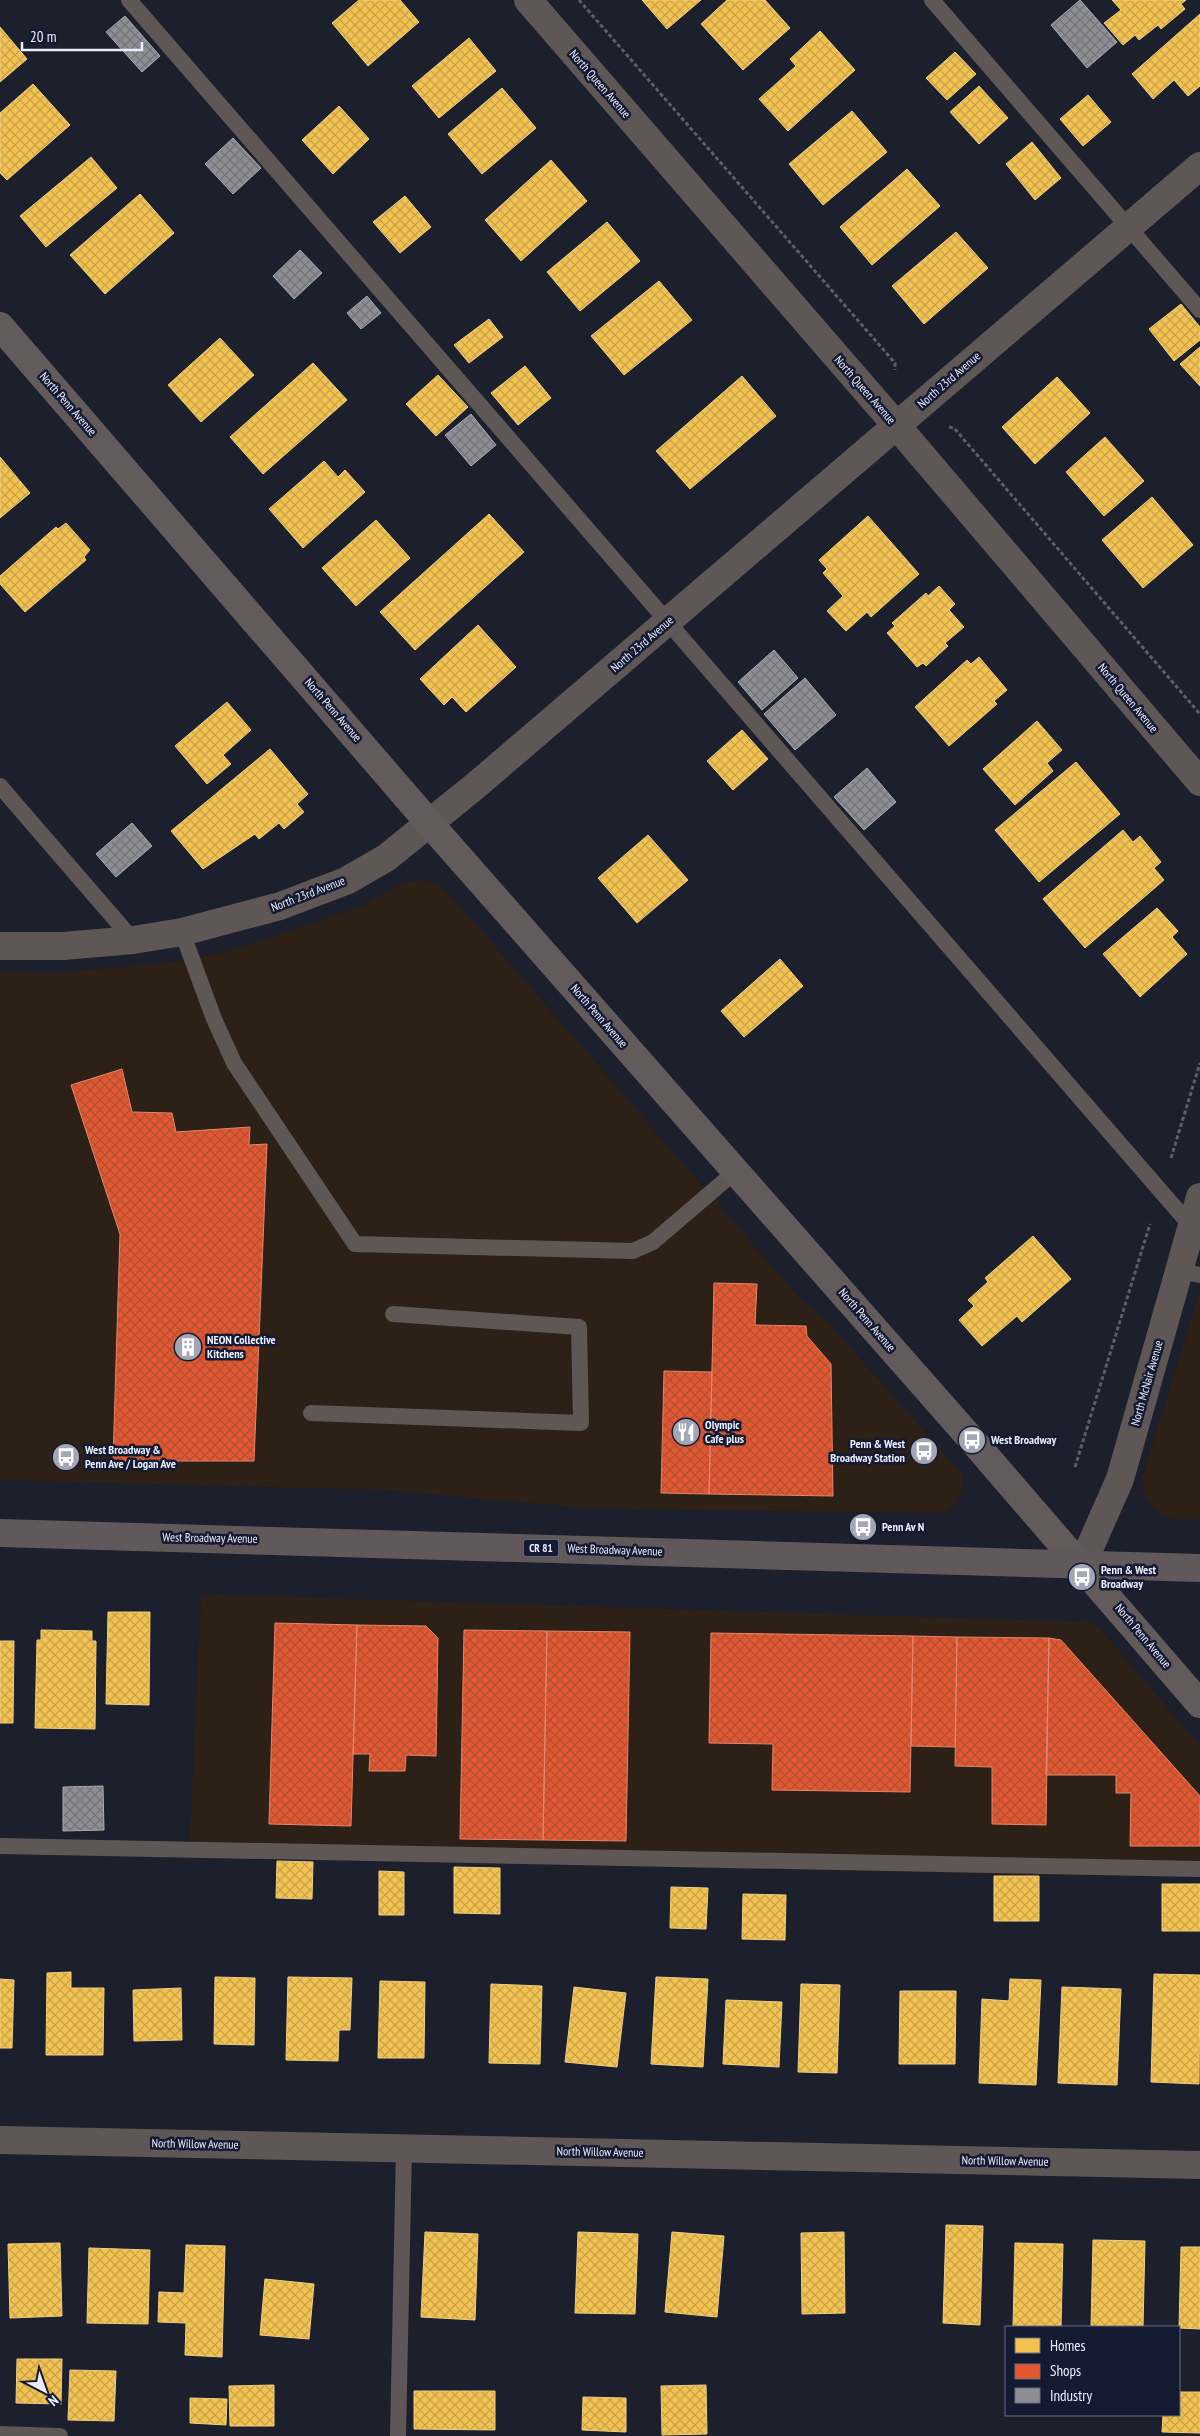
<svg xmlns="http://www.w3.org/2000/svg" width="1200" height="2436" viewBox="0 0 1200 2436" font-family="'PT Sans Narrow',sans-serif">
<style>
.commercial{fill:#2c2017}
.homes{fill:url(#homes-cross-hatch);stroke:#f0cf82}
.shops{fill:url(#shops-cross-hatch);stroke:#e6856c}
.industry{fill:url(#industry-cross-hatch);stroke:#a9aab2}
.lines{fill:none;stroke-linecap:round;stroke-linejoin:round}
.path{stroke:#615d60;stroke-width:3;stroke-dasharray:4 2.5;stroke-linecap:butt}
.service{stroke:#5f5656;stroke-width:16}
.minor{stroke:#5f5656;stroke-width:28}
.secondary{stroke:#625a5b;stroke-width:28}
.primary{stroke:#61585b;stroke-width:28}
.labels{text-anchor:middle;stroke-width:5;stroke-linejoin:round;paint-order:stroke}
.shield{fill:#151a33;stroke:#abafc0;stroke-width:1}
.shield-label{font-size:11px;font-weight:bold;fill:#ebeffd}
.street-label{font-size:12px;fill:#ebeffd;stroke:#151a33}
.poi-label{font-size:12px;font-weight:bold;fill:#ebeffd;stroke:#151a33;text-anchor:start}
</style>
<defs>
<pattern id="homes-cross-hatch" width="8" height="8" patternUnits="userSpaceOnUse" patternTransform="scale(1.25)"><rect width="8" height="8" fill="#f2c14e"/><path d="M0 0l8 8M0 8l8-8" fill="none" stroke="#c7a34e"/></pattern>
<pattern id="shops-cross-hatch" width="8" height="8" patternUnits="userSpaceOnUse" patternTransform="scale(1.25)"><rect width="8" height="8" fill="#e4572e"/><path d="M0 0l8 8M0 8l8-8" fill="none" stroke="#ad5238"/></pattern>
<pattern id="industry-cross-hatch" width="8" height="8" patternUnits="userSpaceOnUse" patternTransform="scale(1.25)"><rect width="8" height="8" fill="#8d8d92"/><path d="M0 0l8 8M0 8l8-8" fill="none" stroke="#74757a"/></pattern>
</defs>
<rect width="100%" height="100%" fill="#1c1f2c"/>
<path class="commercial" d="M422,880L434,883L448,892L801,1300L826,1320L963,1475V1488L958,1501L946,1513L597,1509L383,1490L0,1480V972L54,973L186,961L239,948L293,930L366,904L403,883Z
M1200,1290V1519H1172L1156,1512L1144,1495L1142,1478Z
M201,1594L1090,1622L1100,1629L1200,1745V1876L1045,1875L189,1856Z"/>
<path class="homes" d="M359,0H400L419,22L368,66L332,23Z
M642,0H701L667,29Z
M727,0H765L790,28L743,70L701,24Z
M1112,0H1186L1181,4L1185,9L1161,29L1158,25L1139,40L1135,35L1123,45L1104,23L1121,10Z
M1200,14V86L1188,96L1174,80L1153,99L1132,74Z
M0,27L27,59L0,82Z
M820,31L855,70L788,131L759,99L796,66L790,59Z
M469,38L496,71L439,118L412,86Z
M955,52L976,74L947,100L926,78Z
M33,84L70,125L7,180L0,173V113Z
M979,86L1008,118L979,144L950,112Z
M502,88L536,128L482,174L448,134Z
M1088,95L1111,122L1083,146L1060,119Z
M339,106L369,139L333,174L302,140Z
M852,111L887,152L823,205L789,164Z
M1032,142L1061,178L1035,200L1006,164Z
M91,157L117,188L46,247L20,216Z
M551,160L587,201L521,261L485,220Z
M907,169L940,206L872,265L840,227Z
M140,194L174,233L105,294L70,255Z
M405,196L431,227L400,253L373,222Z
M607,222L640,261L580,311L547,272Z
M956,232L988,268L924,324L892,286Z
M659,281L692,320L624,375L591,336Z
M1181,304L1200,327V340L1174,361L1149,329Z
M489,319L503,337L469,363L454,345Z
M220,338L254,375L201,422L168,385Z
M1200,347V386L1180,364Z
M313,363L347,400L263,474L230,437Z
M525,366L551,398L518,425L491,393Z
M438,375L468,407L436,436L406,404Z
M742,376L776,416L690,489L656,451Z
M1057,377L1090,413L1035,464L1002,427Z
M1105,437L1144,481L1104,516L1066,472Z
M0,457L30,493L0,518Z
M324,461L338,477L345,470L365,492L303,548L269,509Z
M1152,497L1193,545L1143,588L1102,540Z
M489,514L524,552L415,650L380,612Z
M868,516L919,574L871,617L867,612L846,631L827,611L843,596L823,573L827,569L819,560Z
M376,520L410,558L356,606L322,568Z
M66,523L90,550L84,557L86,560L25,612L0,584V576L56,527L58,529Z
M939,586L955,604L949,610L964,627L945,643L948,646L926,666L923,663L917,667L887,633L895,626L892,623L926,593L928,596Z
M478,625L516,667L466,712L452,697L444,705L420,679Z
M979,657L1007,690L994,701L997,704L949,746L915,707L967,660L971,664Z
M227,702L251,730L223,755L231,764L207,784L175,746Z
M1037,721L1062,750L1047,763L1053,771L1015,805L983,769Z
M742,730L768,759L733,790L707,761Z
M270,749L308,794L297,804L304,812L284,829L279,823L259,839L255,834L203,869L171,831Z
M1076,762L1120,814L1039,882L995,830Z
M1123,830L1133,842L1140,836L1161,862L1154,868L1164,880L1085,948L1043,899Z
M648,835L688,880L637,923L598,878Z
M1157,908L1178,931L1172,937L1187,954L1140,997L1103,954Z
M780,959L803,986L744,1037L721,1011Z
M1033,1236L1071,1279L1022,1322L1017,1316L982,1346L959,1320L974,1306L968,1300L988,1282L985,1278Z
M108,1612H150L149,1705L106,1704Z
M41,1630L92,1631V1641H96L95,1729L35,1728L37,1640H41Z
M0,1641H14L13,1723H0Z
M277,1861L313,1862L312,1899L276,1898Z
M454,1867L500,1868V1914L454,1913Z
M379,1871L404,1872V1915H379Z
M994,1876H1039V1921H994Z
M1162,1884H1200V1931H1162Z
M671,1887L708,1888L706,1929L670,1928Z
M743,1894L786,1895L785,1940L742,1939Z
M71,1972V1988H104L103,2055H46L47,1973Z
M1154,1974L1200,1975L1199,2084L1151,2082Z
M215,1977L255,1978L254,2045L214,2044Z
M288,1977L352,1978L350,2030H339L338,2061L286,2060Z
M656,1977L708,1979L703,2067L651,2064Z
M0,1979L14,1980L12,2048H0Z
M1010,1979L1041,1980L1036,2085L979,2083L982,1999L1009,2001Z
M380,1981L425,1982L424,2058H378Z
M491,1984L542,1986L540,2064L489,2063Z
M801,1984L840,1985L837,2073L798,2072Z
M574,1987L626,1993L617,2067L565,2062Z
M1062,1987L1121,1989L1117,2085L1058,2083Z
M181,1988L182,2040L134,2041L133,1990Z
M900,1991H956L955,2064H899Z
M726,2000L782,2002L779,2067L723,2064Z
M946,2225L983,2226L980,2325L943,2323Z
M425,2232L478,2234L475,2320L421,2317Z
M578,2232L638,2234L635,2314L575,2313Z
M672,2232L724,2236L717,2317L665,2312Z
M844,2232L845,2313L802,2314L801,2233Z
M1093,2240L1145,2241L1143,2327H1091Z
M60,2243L62,2316L10,2318L8,2244Z
M1015,2243L1063,2244L1061,2327H1013Z
M186,2245L225,2246L222,2357L185,2355L186,2323L158,2322L159,2292L184,2293Z
M1181,2247H1200V2329L1179,2328Z
M89,2248L150,2250L148,2324L87,2323Z
M265,2279L314,2284L309,2339L260,2335Z
M17,2359H62L61,2404L16,2403Z
M70,2370L116,2371L114,2421L68,2420Z
M274,2385V2426H230L229,2386Z
M706,2385L707,2434L662,2435L661,2386Z
M414,2391H495V2430L414,2429Z
M1179,2392H1200V2433L1162,2432L1163,2415H1179Z
M583,2397L626,2398V2432L582,2430Z
M190,2398L227,2399L226,2425L190,2423Z"/>
<path class="shops" d="M122,1069L132,1112L172,1113L176,1132L250,1127L249,1145L267,1144L254,1461H113L120,1234L71,1085Z
M714,1283L757,1284L755,1325L806,1326L807,1336L831,1364L833,1496L709,1494Z
M664,1371L712,1372L709,1494L661,1493Z
M275,1623L357,1625L351,1826L269,1824Z
M357,1625L426,1626L438,1638L436,1756L406,1755L405,1771H369L370,1754H353Z
M464,1630L547,1631L543,1840L460,1839Z
M547,1631L630,1632L626,1841L543,1840Z
M711,1633L913,1636L910,1792L772,1790L773,1744L709,1743Z
M913,1636L957,1637L955,1747L911,1746Z
M957,1637L1049,1638L1046,1825L992,1824V1767L955,1766Z
M1049,1638L1061,1640L1200,1796V1846H1130L1131,1793H1116V1775H1046Z"/>
<path class="industry" d="M1080,0L1117,42L1087,68L1051,25Z
M125,16L160,56L142,72L106,32Z
M233,138L261,168L233,194L205,164Z
M300,250L322,273L294,299L273,276Z
M367,296L381,313L361,329L347,313Z
M471,414L496,445L471,466L445,435Z
M774,650L798,678L762,710L738,682Z
M805,678L836,715L795,750L764,714Z
M867,768L896,802L864,830L834,797Z
M132,823L152,846L116,877L96,854Z
M103,1786L104,1830L63,1831V1787Z"/>
<g class="lines">
<path class="path" d="M579,0L895,363V370
M949,427L954,428L1200,714
M1171,1158L1200,1063
M1075,1467L1150,1224"/>
<path class="service" d="M129,0L1191,1226
M932,0L1200,310
M0,786L133,940
M182,932L214,1019L234,1063L355,1244L633,1251L653,1242L736,1171
M1179,1271L1200,1275
M311,1413L581,1423L579,1327L393,1314
M0,1846L1200,1869
M0,2434L60,2436
M398,2436L404,2148"/>
<path class="minor" d="M528,0L896,425L1200,782
M0,946H63L133,940L182,932L280,906L346,881L386,858L474,787L1200,166
M1082,1565L1120,1479L1200,1197
M0,2140L1200,2165"/>
<path class="secondary" d="M0,326L430,824L972,1440L1200,1704"/>
<path class="primary" d="M0,1533L1200,1568"/>
</g>
<defs>
<symbol id="building-disc" viewBox="-11 -11 22 22"><circle r="9.5" fill="#a3a6b4" stroke="#151a33"/><path d="M-4-6H4V6H1V3H-1V6H-4ZM-2.5-4.3h1.7v1.8h-1.7ZM.8-4.3h1.7v1.8H.8ZM-2.5-1h1.7V.8h-1.7ZM.8-1h1.7V.8H.8Z" fill="#fff"/></symbol>
<symbol id="restaurant-disc" viewBox="-11 -11 22 22"><circle r="9.5" fill="#a3a6b4" stroke="#151a33"/><path d="M-5-6h1v4h1v-4h1v4h1v-4h1v5L-1.5 .5V6h-2V.5L-5-1ZM5-6V6H3V1.5H1.5Q1.5-4 5-6Z" fill="#fff"/></symbol>
<symbol id="bus-disc" viewBox="-11 -11 22 22"><circle r="9.5" fill="#a3a6b4" stroke="#151a33"/><path d="M-5-6H5V4H4V6H2V4H-2V6H-4V4H-5ZM-3.5-4V0h7V-4ZM-3.5 1.2v1.5H-2V1.2ZM2 1.2v1.5H3.5V1.2Z" fill="#fff"/></symbol>
</defs>
<g fill-rule="evenodd">
<use href="#building-disc" x="172" y="1331" width="32" height="32"/>
<use href="#restaurant-disc" x="670" y="1416" width="32" height="32"/>
<use href="#bus-disc" x="956" y="1424" width="32" height="32"/>
<use href="#bus-disc" x="908" y="1435" width="32" height="32"/>
<use href="#bus-disc" x="50" y="1441" width="32" height="32"/>
<use href="#bus-disc" x="847" y="1511" width="32" height="32"/>
<use href="#bus-disc" x="1066" y="1561" width="32" height="32"/>
</g>
<g class="labels">
<rect class="shield" x="523.5" y="1539.5" width="35" height="17" rx="4"/>
<g class="shield-label">
<text x="541" y="1552">CR 81</text>
</g>
<g class="street-label">
<text transform="translate(600 84) rotate(49)" y="4">North Queen Avenue</text>
<text transform="translate(949 380) rotate(-41)" y="4">North 23rd Avenue</text>
<text transform="translate(865 390) rotate(49)" y="4">North Queen Avenue</text>
<text transform="translate(68 404) rotate(49)" y="4">North Penn Avenue</text>
<text transform="translate(642 644) rotate(-41)" y="4">North 23rd Avenue</text>
<text transform="translate(1128 698) rotate(50)" y="4">North Queen Avenue</text>
<text transform="translate(333 710) rotate(49)" y="4">North Penn Avenue</text>
<text transform="translate(308 894) rotate(-21)" y="4">North 23rd Avenue</text>
<text transform="translate(599 1016) rotate(49)" y="4">North Penn Avenue</text>
<text transform="translate(867 1320) rotate(49)" y="4">North Penn Avenue</text>
<text transform="translate(1147 1383) rotate(-74)" y="4">North McNair Avenue</text>
<text transform="translate(210 1538) rotate(1)" y="4">West Broadway Avenue</text>
<text transform="translate(615 1550) rotate(2)" y="4">West Broadway Avenue</text>
<text transform="translate(1143 1636) rotate(50)" y="4">North Penn Avenue</text>
<text transform="translate(195 2144) rotate(1)" y="4">North Willow Avenue</text>
<text transform="translate(600 2152) rotate(1)" y="4">North Willow Avenue</text>
<text transform="translate(1005 2161) rotate(1)" y="4">North Willow Avenue</text>
</g>
<g class="poi-label">
<text x="207" y="1344">NEON Collective<tspan x="207" dy="14">Kitchens</tspan></text>
<text x="705" y="1429">Olympic<tspan x="705" dy="14">Cafe plus</tspan></text>
<text x="991" y="1444">West Broadway</text>
<text x="905" y="1448" text-anchor="end">Penn &amp; West<tspan x="905" dy="14">Broadway Station</tspan></text>
<text x="85" y="1454">West Broadway &amp;<tspan x="85" dy="14">Penn Ave / Logan Ave</tspan></text>
<text x="882" y="1531">Penn Av N</text>
<text x="1101" y="1574">Penn &amp; West<tspan x="1101" dy="14">Broadway</tspan></text>
</g>
</g>
<rect x="1005" y="2326" width="175" height="90" fill="#151a33" stroke="#6b6f84"/>
<rect x="1015" y="2338" width="25" height="15" fill="#f2c14e" stroke="#6b6f84"/>
<text x="1050" y="2351" font-size="15" fill="#ebeffd">Homes</text>
<rect x="1015" y="2364" width="25" height="15" fill="#e4572e" stroke="#6b6f84"/>
<text x="1050" y="2376" font-size="15" fill="#ebeffd">Shops</text>
<rect x="1015" y="2388" width="25" height="15" fill="#8d8d92" stroke="#6b6f84"/>
<text x="1050" y="2401" font-size="15" fill="#ebeffd">Industry</text>
<g transform="translate(45 2391) rotate(139)" stroke="#151a33" stroke-width="4" paint-order="stroke">
<path d="M0-4L9 19L0 12L-9 19Z" fill="#ebeffd"/>
<text y="-8" font-size="14" font-weight="bold" text-anchor="middle" fill="#ebeffd">N</text>
</g>
<path d="M22 42v8h120v-8" fill="none" stroke="#ebeffd" stroke-width="2.5"/>
<text x="30" y="42" font-size="15" fill="#ebeffd" stroke="#151a33" stroke-width="4" paint-order="stroke">20 m</text>
</svg>
